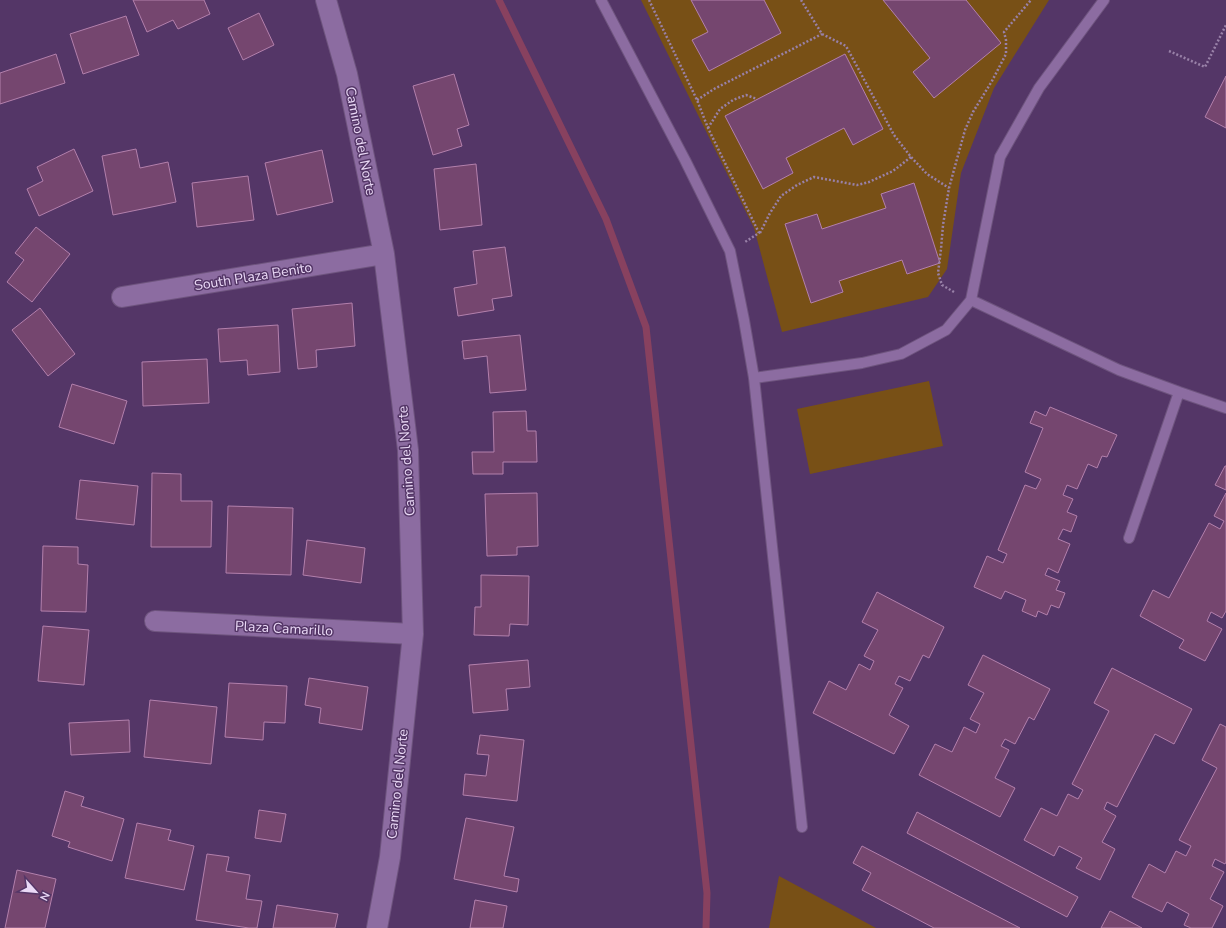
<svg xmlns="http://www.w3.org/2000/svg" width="1226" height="928" viewBox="0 0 1226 928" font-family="'Nunito Sans',sans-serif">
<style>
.green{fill:#785016}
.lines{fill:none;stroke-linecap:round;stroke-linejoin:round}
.stream{stroke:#88415f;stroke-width:7}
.building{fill:#75466f;stroke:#b380ac}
.lane-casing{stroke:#6e547e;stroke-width:12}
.street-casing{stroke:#6e547e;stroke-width:22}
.path{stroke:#9981a8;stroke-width:2.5;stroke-dasharray:2 2;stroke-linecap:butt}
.lane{stroke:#8c6ca1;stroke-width:10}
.street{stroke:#8c6ca1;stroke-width:20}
.labels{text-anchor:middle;stroke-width:3;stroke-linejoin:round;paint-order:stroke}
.street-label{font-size:14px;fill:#ead9f6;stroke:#543667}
</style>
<rect width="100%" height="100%" fill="#543667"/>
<path class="green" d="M641,0H1049L994,88L961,173L947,269L928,297L782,332L754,228Z
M929,381L943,446L810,474L797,409Z
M779,876L876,928H769Z"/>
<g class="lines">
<path class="stream" d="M499,0L606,219L646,327L707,893L706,928"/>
</g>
<path class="building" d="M133,0H204L210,14L178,29L173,20L147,32Z
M691,0H764L781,33L709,71L692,40L708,32Z
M883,0H966L1001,43L934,98L913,72L930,58Z
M259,13L274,45L243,60L228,28Z
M126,16L139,55L83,74L70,34Z
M56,54L65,83L0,104V73Z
M845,54L883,129L853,145L844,128L786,158L793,173L763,189L725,116Z
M454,74L469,125L457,129L462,146L433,155L413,86Z
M1226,76V128L1205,117Z
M74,149L93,191L39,216L27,189L43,181L37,167Z
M136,149L140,168L168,162L176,202L113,215L102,156Z
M322,150L333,202L277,215L265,163Z
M476,164L482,225L440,230L434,169Z
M248,176L254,220L197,227L192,183Z
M914,183L940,263L907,274L902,260L839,281L843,292L811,303L785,224L817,214L822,229L886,208L881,194Z
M36,227L70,254L32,302L7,282L24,260L15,253Z
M505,247L512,296L492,299L494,310L458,316L454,288L477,284L473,251Z
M352,303L355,346L316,350L317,367L298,369L292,309Z
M40,308L75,354L48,376L12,330Z
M278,325L280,372L248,375L247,360L220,362L218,329Z
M520,335L526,390L490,393L487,356L464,359L462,341Z
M207,359L209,403L143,406L142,362Z
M72,384L127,401L114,444L59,427Z
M1050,407L1117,435L1107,457L1102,456L1097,468L1088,464L1077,489L1067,485L1063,495L1073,499L1067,512L1077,516L1071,532L1063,529L1058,539L1070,544L1058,573L1048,568L1045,575L1060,581L1056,590L1065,593L1059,608L1051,605L1047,615L1038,611L1036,617L1022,611L1026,600L1005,591L1001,599L974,587L987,556L1003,563L1007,554L998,550L1025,485L1036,489L1041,479L1025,472L1043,428L1030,423L1035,411L1046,416Z
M526,411L527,431H536L537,462H503V474H473L472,452H494L493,412Z
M1225,466H1226V490L1215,485Z
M152,473L181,474V501H212L211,547H151Z
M80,480L138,486L134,525L76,519Z
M537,493L538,546L517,547V555L487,556L485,494Z
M1226,493V611L1222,618L1211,612L1207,621L1222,629L1205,661L1179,648L1184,640L1140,616L1153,590L1169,598L1209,523L1220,529L1224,521L1214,516Z
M228,506L293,508L291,575L226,573Z
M307,540L365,548L361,583L303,575Z
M43,546L78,547V564L88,565L86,612L41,611Z
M481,575L529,576L528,625L510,624L509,636L474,635L475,607H481Z
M877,592L944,627L929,658L923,655L910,681L899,676L895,684L903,688L889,715L909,726L894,754L813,713L829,681L846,690L859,664L870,670L874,661L864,656L878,630L862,622Z
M43,626L89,630L84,685L38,681Z
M983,655L1050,689L1034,720L1029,717L1015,744L1005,739L1001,746L1009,750L995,778L1015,788L1000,817L919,775L935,744L952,752L964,727L976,733L980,724L970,719L984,693L968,685Z
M528,660L530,687L506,689L508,710L473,713L469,665Z
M1112,668L1192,709L1174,744L1155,734L1117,807L1107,802L1104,809L1116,816L1102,842L1115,849L1100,880L1076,868L1082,858L1059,846L1054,856L1024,840L1041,808L1057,816L1068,794L1078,799L1083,790L1072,784L1109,711L1094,703Z
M309,678L368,687L362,730L319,723L321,708L305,705Z
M229,683L287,686L285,723L264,722L263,740L225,737Z
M150,700L217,707L211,764L144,757Z
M129,720L130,752L71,755L69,723Z
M1220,724L1226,727V862L1225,864L1215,859L1212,866L1224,872L1210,899L1223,906L1212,928H1191L1184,925L1189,914L1167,902L1162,912L1132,897L1149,864L1165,873L1176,851L1186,856L1191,846L1179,840L1217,768L1202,760Z
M480,735L524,740L517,801L463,795L465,774L486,776L489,755L477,754Z
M65,791L84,797L81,806L124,819L112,861L68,847L70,842L52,836Z
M259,810L286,814L281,842L255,838Z
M917,812L1078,897L1067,917L907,833Z
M466,818L514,827L504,876L519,879L517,892L454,879Z
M137,823L171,830L168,840L194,846L184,890L125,878Z
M862,846L1020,928H934L862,890L871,873L853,863Z
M207,854L229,857L226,871L250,875L246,899L262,901L257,928H249L196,920Z
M17,870L56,879L45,928H5Z
M475,900L507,906L503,928H470Z
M277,905L338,914L335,928H273Z
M1110,911L1142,928H1101Z"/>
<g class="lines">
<defs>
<path id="lane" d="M601,0L685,160L730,251L744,320L754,378L802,827
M971,300L1119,370L1179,392L1226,408
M754,378L862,363L901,354L946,330L971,300L1000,157L1039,88L1104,0
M1129,538L1179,392"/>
<path id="street" d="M326,0L347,74L384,254L408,450L413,634L390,857L377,928
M122,297L384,254
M155,621L413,634"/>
</defs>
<use href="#lane" class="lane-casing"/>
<use href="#street" class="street-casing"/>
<path class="path" d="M649,0L697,100L708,128L759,233L745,242
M801,0L822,34L846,46L894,135L911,157L927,174L949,188
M1169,51L1205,67L1226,25
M697,100L714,89L822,34
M708,128L720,109L733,100L746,95L757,99
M760,233L770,213L781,196L797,185L814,177L857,185L869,182L893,171L911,157
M954,292L942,285L938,273L941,249L943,225L949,188L965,130L973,112L992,81L1006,54V40L1004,32L1031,0"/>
<use href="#lane" class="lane"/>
<use href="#street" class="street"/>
</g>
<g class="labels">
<g class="street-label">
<text transform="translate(361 141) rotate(79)" y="5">Camino del Norte</text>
<text transform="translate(253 276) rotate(-9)" y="5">South Plaza Benito</text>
<text transform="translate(406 461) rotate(-94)" y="5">Camino del Norte</text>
<text transform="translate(284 628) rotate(3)" y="5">Plaza Camarillo</text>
<text transform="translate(397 784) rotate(-84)" y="5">Camino del Norte</text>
</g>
</g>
<g transform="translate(36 892) rotate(117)" stroke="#543667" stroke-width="3" paint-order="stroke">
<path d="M0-3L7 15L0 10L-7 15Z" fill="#ead9f6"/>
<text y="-6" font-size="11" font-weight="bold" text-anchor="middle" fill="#ead9f6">N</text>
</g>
</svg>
